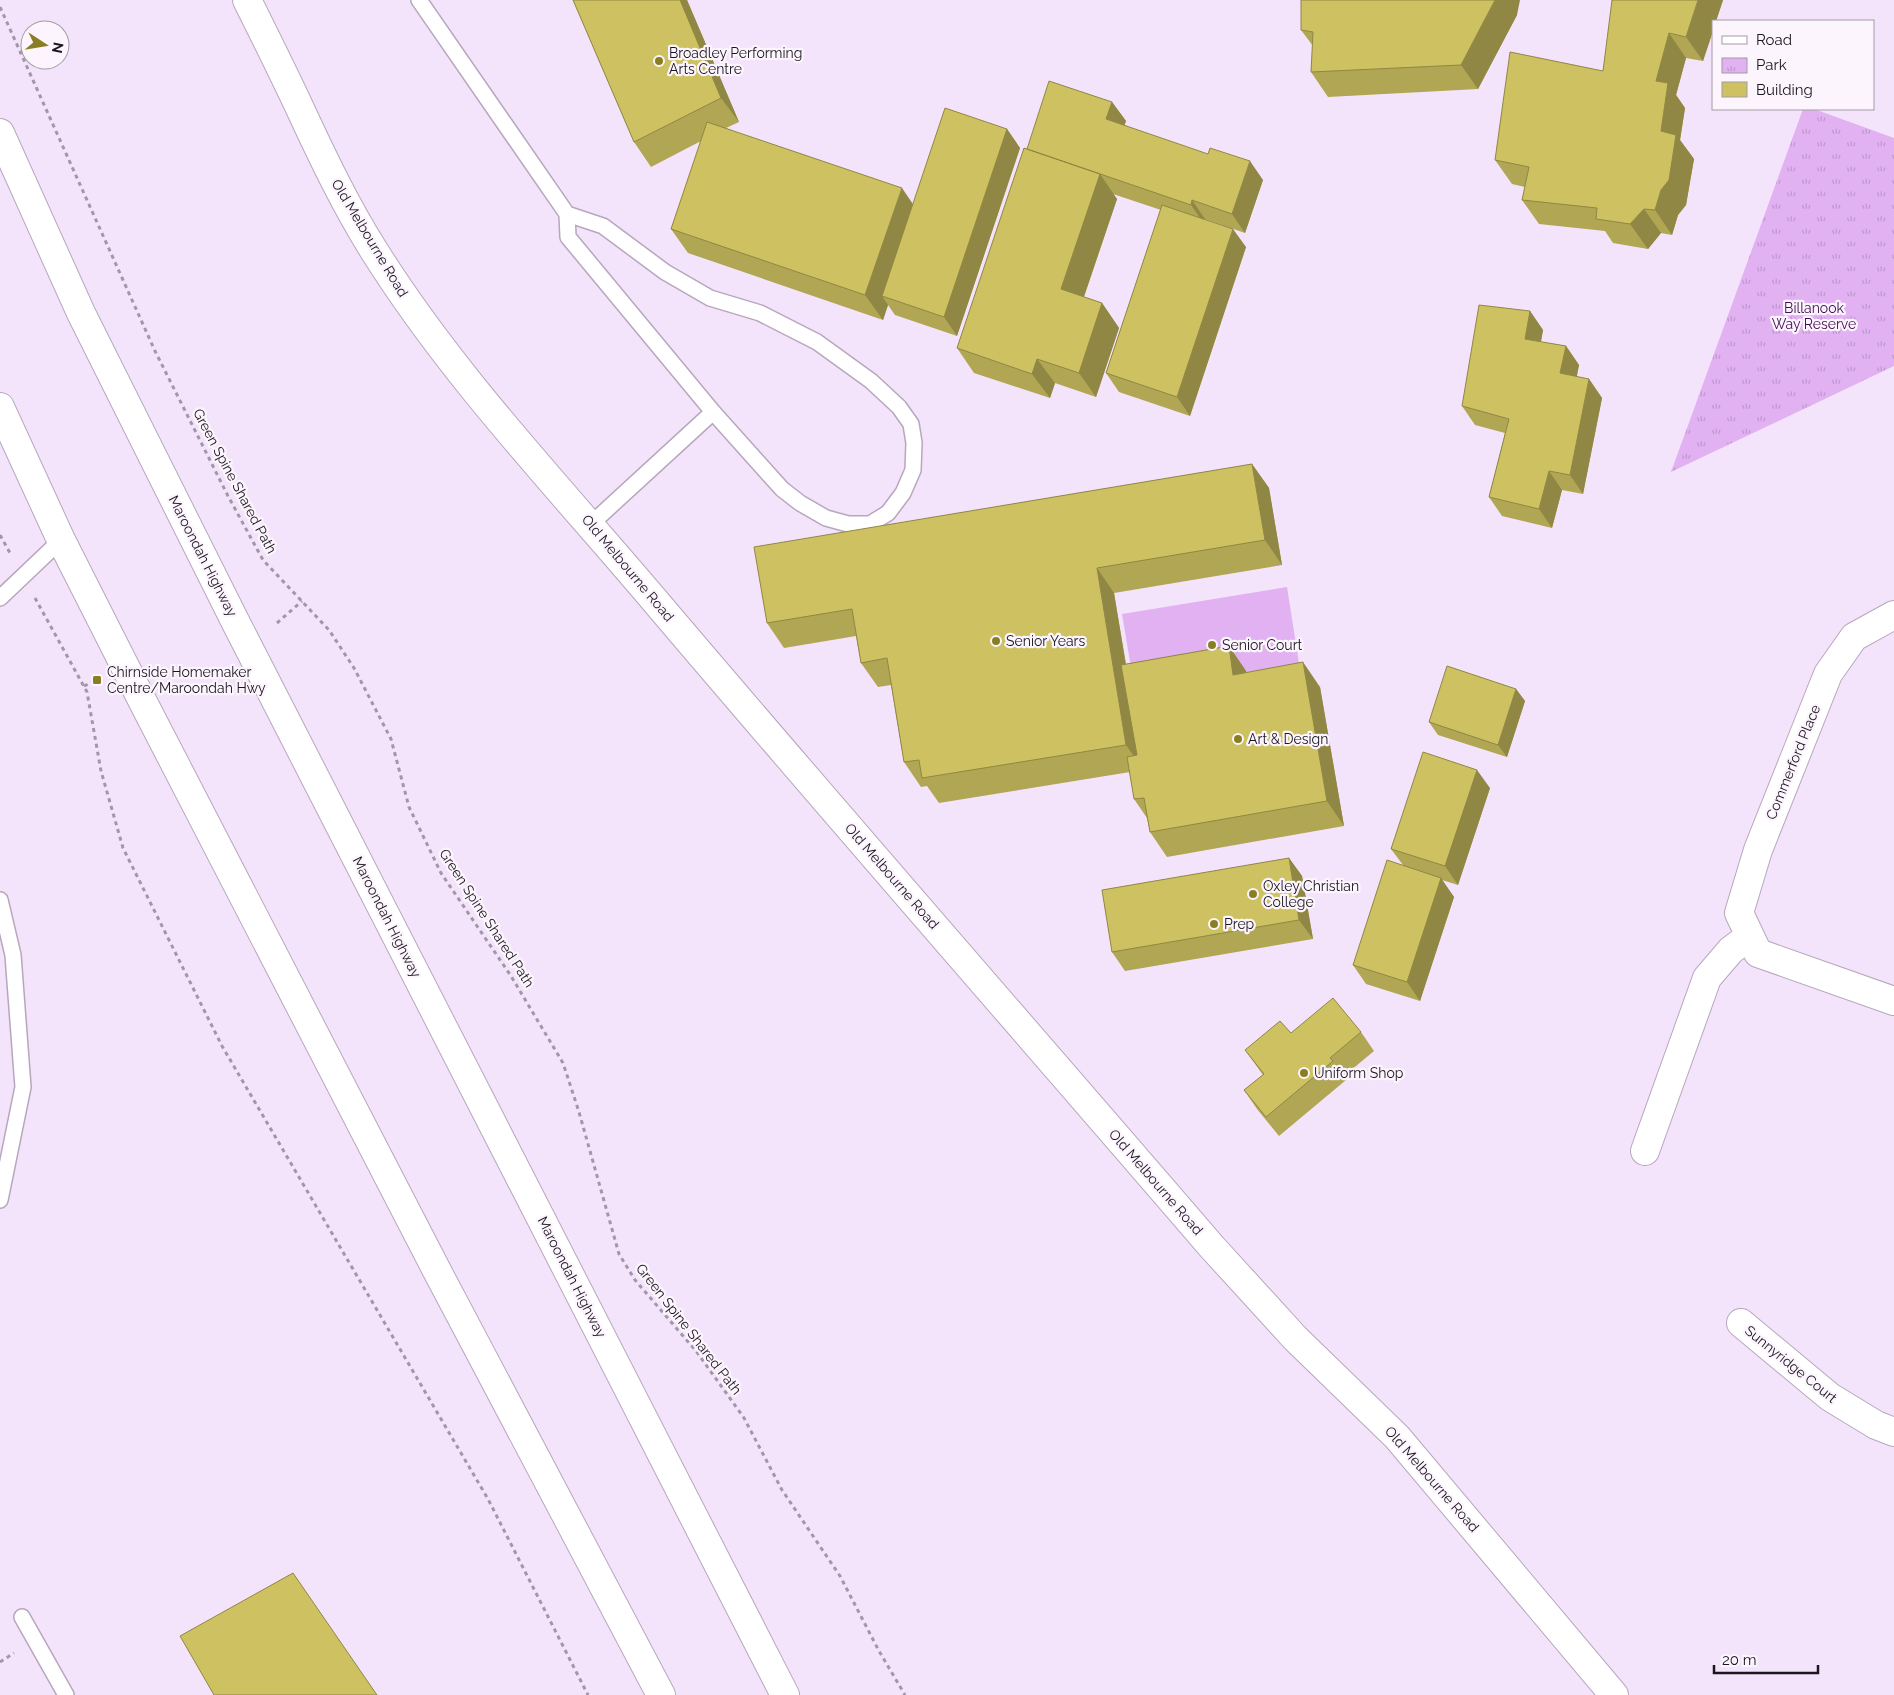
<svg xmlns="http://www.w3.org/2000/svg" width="1894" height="1695" viewBox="0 0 1894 1695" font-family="Raleway,sans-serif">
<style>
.park{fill:url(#park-tufts)}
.garden{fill:#e1b1f2}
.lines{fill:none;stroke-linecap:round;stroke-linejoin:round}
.service-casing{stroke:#b7a7bd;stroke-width:18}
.minor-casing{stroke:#b7a7bd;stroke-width:30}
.trunk-casing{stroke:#b7a7bd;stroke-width:30}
.path{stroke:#a296a8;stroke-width:3;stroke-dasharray:4 4;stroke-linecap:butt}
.service{stroke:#fff;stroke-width:15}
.minor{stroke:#fff;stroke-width:28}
.trunk{stroke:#fff;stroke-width:28}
.wall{fill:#b0a653}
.shaded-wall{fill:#908744}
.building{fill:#cdc161;stroke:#908744}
.poi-dot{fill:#8a7e25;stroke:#fcf5fe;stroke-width:2}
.labels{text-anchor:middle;stroke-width:4.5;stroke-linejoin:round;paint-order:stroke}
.poi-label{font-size:14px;fill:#1b161e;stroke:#fcf5fe;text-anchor:start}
.street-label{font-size:14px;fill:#1b161e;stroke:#fcf5fe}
.park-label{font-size:14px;fill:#400d50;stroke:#fcf5fe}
</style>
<defs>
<pattern id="park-tufts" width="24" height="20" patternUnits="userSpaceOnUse" patternTransform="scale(1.25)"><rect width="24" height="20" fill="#e1b1f2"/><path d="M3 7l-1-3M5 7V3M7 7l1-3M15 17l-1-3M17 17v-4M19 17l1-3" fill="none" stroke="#c098cf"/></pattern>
</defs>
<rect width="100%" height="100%" fill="#f4e4fb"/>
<path class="park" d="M1803,109H1814L1894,138V366L1671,472Z"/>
<path class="garden" d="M1287,587L1301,676L1137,703L1122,614Z"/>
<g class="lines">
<defs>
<path id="service" d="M419,0L567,214L568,237L713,412L782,489L800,503L826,518L848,524H870L888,513L903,493L913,470L914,443L911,424L899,407L871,381L817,342L760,313L710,298L665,272L603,226L567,214
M591,524L713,412
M0,598L61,540
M0,900L13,955L23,1087L0,1200
M22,1617L66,1695"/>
<path id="minor" d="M247,0C266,38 285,76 303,115C324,160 346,206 373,249C453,377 559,487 656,602C840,819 1027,1032 1212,1247L1295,1338L1397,1437L1614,1695
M1894,615L1854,637L1828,674L1758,850L1739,913L1758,953L1894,1001
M1645,1151L1707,978L1731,950L1750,936
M1741,1323L1830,1397L1876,1425L1894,1432"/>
<path id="trunk" d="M0,133L81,313L236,623L785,1695
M0,407L61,540L144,704L435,1267L661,1695"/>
</defs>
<use href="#service" class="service-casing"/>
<use href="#minor" class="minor-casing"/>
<use href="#trunk" class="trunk-casing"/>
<path class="path" d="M0,7L155,351L228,496L263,560L329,630L354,668L391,739L409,807L441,873L511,976L563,1063L579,1112L619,1254L635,1280L696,1351L744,1418L782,1490L840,1576L879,1651L905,1695
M0,535L10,553
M35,598L87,692L101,771L123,848L222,1046L488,1499L588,1695
M277,623L302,601
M84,686L97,680
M0,1662L14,1653"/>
<use href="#service" class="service"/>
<use href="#minor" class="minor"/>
<use href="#trunk" class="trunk"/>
</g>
<path class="wall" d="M573,0H687L739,122L726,128L913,204L1007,129L1020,148L957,336L895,315L888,305L883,320L688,253L671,229L701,141L651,167L634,142Z
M1723,0L1703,61L1686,58L1676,95L1685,108L1680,140L1694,159L1686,205L1678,215L1672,235L1661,233L1648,249L1613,243L1605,231L1539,224L1522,200L1525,187L1512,184L1495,160L1603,71Z
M1517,15L1478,89L1328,97L1311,72L1313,46L1301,30Z
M1112,102L1126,121L1124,125L1263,180L1245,233L1205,219L1246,247L1190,416L1119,392L1106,373L1161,210L1113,194L1117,199L1084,297L1102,303L1119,328L1096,397L1055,383L1050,398L974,373L957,348L1027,149Z
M1530,311L1543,330L1541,342L1566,346L1579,365L1576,377L1589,379L1602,398L1583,494L1562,490L1552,528L1502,516L1489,497L1505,433L1475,425L1462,406Z
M1252,464L1269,488L1282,565L1114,593L1126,664L1229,646L1246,671V672L1320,687L1344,826L1167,857L1150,832L1147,818L1134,799L1130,772L939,803L927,786L921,787L904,762L891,685L878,687L861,663L856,636L784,648L767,623Z
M1516,689L1525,701L1507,757L1438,735L1429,722Z
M1490,788L1458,885L1442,880L1454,897L1420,1001L1366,984L1353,965L1403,865L1391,849Z
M1289,858L1302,876L1313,939L1125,971L1112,952Z
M1361,1032L1374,1051L1344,1076L1346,1080L1279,1136L1257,1109L1244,1090L1263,1075L1245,1050L1291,1033Z"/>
<path class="shaded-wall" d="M680,0H687L739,122L721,98Z
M1495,0H1520L1517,15L1478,89L1461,65Z
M1698,0H1723L1716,21H1713V31L1703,61L1686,37Z
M1669,33L1686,58L1676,95L1685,108L1680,140L1694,159L1686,205L1678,215L1672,235L1655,210L1661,131L1656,81Z
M1112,102L1126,121L1120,138L1106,119Z
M1007,129L1020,148L957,336L944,317Z
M1250,161L1263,180L1245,233L1232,214Z
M1100,174L1117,199L1078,314L1061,289Z
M902,188L919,213L882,296L888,305L883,320L865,295Z
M1192,200L1205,219L1204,224L1191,205Z
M1644,209L1661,233L1648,249L1630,224Z
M1233,229L1246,247L1190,416L1177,397Z
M1102,303L1119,328L1096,397L1079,373Z
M1530,311L1543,330L1538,357L1525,339Z
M1566,346L1579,365L1574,392L1560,373Z
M1037,359L1055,383L1050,398L1032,374Z
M1589,379L1602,398L1583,494L1570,475Z
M1252,464L1269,488L1282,565L1265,540Z
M1549,471L1562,490L1552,528L1539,509Z
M1097,568L1114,593L1143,769L1126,745Z
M1229,646L1246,671L1250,699L1233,675Z
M1303,662L1320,687L1344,826L1327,801Z
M1516,689L1525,701L1507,757L1498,745Z
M1477,770L1490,788L1458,885L1445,866Z
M1289,858L1302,876L1313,939L1299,920Z
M1441,878L1454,897L1420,1001L1407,982Z"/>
<path class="building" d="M573,0H680L721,98L634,142Z
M1301,0H1495L1461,65L1311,72L1313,32L1301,30Z
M1612,0H1698L1686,37L1669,33L1656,81L1668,83L1661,131L1676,135L1669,180L1661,190L1655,210L1644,209L1630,224L1596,219L1597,208L1522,200L1529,167L1495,160L1510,52L1603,71Z
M1049,81L1112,102L1106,119L1208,154L1210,148L1250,161L1232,214L1192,200L1191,205L1027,149Z
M945,108L1007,129L944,317L882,296Z
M707,122L902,188L865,295L671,229Z
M1024,148L1100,174L1061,289L1102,303L1079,373L1037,359L1032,374L957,348Z
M1162,205L1233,229L1177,397L1106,373Z
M1479,305L1530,311L1525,339L1566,346L1560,373L1589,379L1570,475L1549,471L1539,509L1489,497L1509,419L1462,406Z
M1252,464L1265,540L1097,568L1126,745L922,778L919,760L904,762L887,658L861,663L852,609L767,623L754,547Z
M1229,646L1233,675L1303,662L1327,801L1150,832L1144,798L1134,799L1127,757L1137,755L1121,665Z
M1447,666L1516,689L1498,745L1429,722Z
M1423,752L1477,770L1445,866L1391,849Z
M1289,858L1299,920L1112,952L1102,890Z
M1387,860L1441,878L1407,982L1353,965Z
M1333,998L1361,1032L1330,1058L1333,1061L1266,1117L1244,1090L1264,1074L1245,1050L1280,1021L1291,1033Z
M293,1573L377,1695H214L180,1636Z"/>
<g class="poi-dot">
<circle cx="659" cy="61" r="5"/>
<circle cx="996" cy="641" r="5"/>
<circle cx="1212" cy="645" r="5"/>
<rect x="92" y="675" width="10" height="10" rx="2.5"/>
<circle cx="1238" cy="739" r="5"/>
<circle cx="1253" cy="894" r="5"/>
<circle cx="1214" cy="924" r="5"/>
<circle cx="1304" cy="1073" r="5"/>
</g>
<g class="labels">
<g class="poi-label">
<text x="669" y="58">Broadley Performing<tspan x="669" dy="16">Arts Centre</tspan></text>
<text x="1006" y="646">Senior Years</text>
<text x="1222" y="650">Senior Court</text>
<text x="107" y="677">Chirnside Homemaker<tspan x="107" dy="16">Centre/Maroondah Hwy</tspan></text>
<text x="1248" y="744">Art &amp; Design</text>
<text x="1263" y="891">Oxley Christian<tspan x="1263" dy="16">College</tspan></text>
<text x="1224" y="929">Prep</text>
<text x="1314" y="1078">Uniform Shop</text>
</g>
<g class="street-label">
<text transform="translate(370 238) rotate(59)" y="5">Old Melbourne Road</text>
<text transform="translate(235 481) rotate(62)" y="5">Green Spine Shared Path</text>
<text transform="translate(203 556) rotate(63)" y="5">Maroondah Highway</text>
<text transform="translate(628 568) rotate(50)" y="5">Old Melbourne Road</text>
<text transform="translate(1793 762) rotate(-68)" y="5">Commerford Place</text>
<text transform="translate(892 876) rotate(49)" y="5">Old Melbourne Road</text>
<text transform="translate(387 917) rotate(63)" y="5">Maroondah Highway</text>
<text transform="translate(487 918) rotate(57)" y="5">Green Spine Shared Path</text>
<text transform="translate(1156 1182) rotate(49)" y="5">Old Melbourne Road</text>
<text transform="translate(572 1277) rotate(63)" y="5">Maroondah Highway</text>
<text transform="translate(689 1329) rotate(52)" y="5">Green Spine Shared Path</text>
<text transform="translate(1791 1364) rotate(39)" y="5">Sunnyridge Court</text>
<text transform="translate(1432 1479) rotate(49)" y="5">Old Melbourne Road</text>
</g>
<g class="park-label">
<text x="1814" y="313">Billanook<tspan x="1814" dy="16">Way Reserve</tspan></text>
</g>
</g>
<rect x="1712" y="20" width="162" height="90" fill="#fcf5fe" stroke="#a29ca4"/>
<rect x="1722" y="36" width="25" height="8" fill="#ffffff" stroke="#a29ca4"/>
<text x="1756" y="45" font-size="15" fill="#1b161e">Road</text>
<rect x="1722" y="58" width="25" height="15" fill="url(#park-tufts)" stroke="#a29ca4"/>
<text x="1756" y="70" font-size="15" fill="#1b161e">Park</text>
<rect x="1722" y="82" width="25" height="15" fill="#cdc161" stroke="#a29ca4"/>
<text x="1756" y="95" font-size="15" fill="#1b161e">Building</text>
<g transform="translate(45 45) rotate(102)"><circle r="24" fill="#fcf5fe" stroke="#a29ca4"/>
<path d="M0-4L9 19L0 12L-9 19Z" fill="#8a7e25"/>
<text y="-8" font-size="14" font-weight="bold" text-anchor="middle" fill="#1b161e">N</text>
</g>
<path d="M1714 1665v8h104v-8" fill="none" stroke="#1b161e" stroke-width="2.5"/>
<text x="1722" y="1665" font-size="15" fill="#1b161e" stroke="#fcf5fe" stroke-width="4" paint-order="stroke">20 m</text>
</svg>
